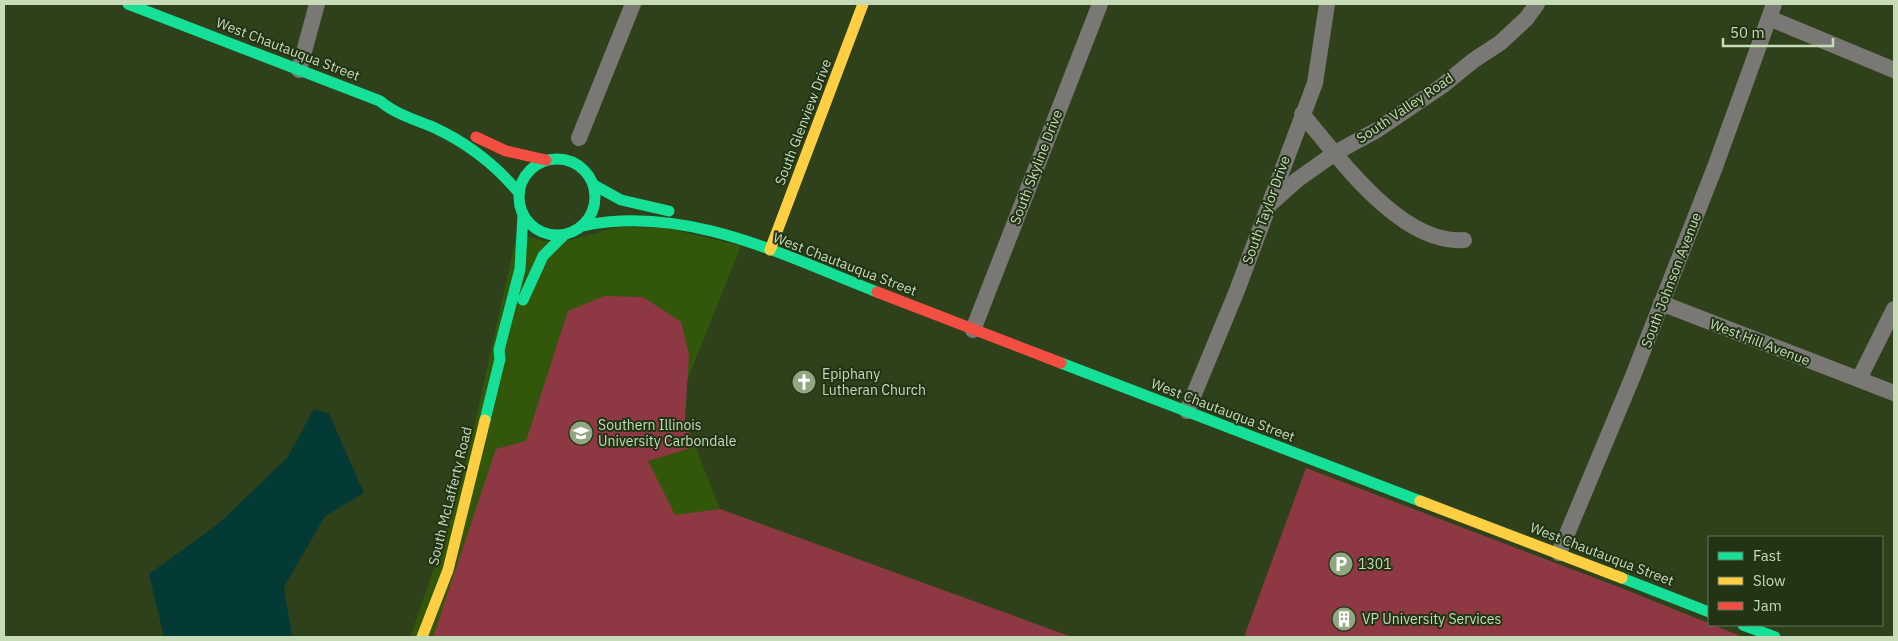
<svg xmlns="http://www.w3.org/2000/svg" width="1898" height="641" viewBox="0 0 1898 641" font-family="'IBM Plex Sans',sans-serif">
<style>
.built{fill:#32570a}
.green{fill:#8e3843}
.water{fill:#043a35}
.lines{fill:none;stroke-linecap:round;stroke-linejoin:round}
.street{stroke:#797875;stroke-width:16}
.fast{stroke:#16e098;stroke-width:11}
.slow{stroke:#ffcf43;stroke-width:11}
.jam{stroke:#f24e42;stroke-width:11}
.labels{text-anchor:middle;stroke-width:4;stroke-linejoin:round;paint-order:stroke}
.street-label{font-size:14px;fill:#c6dcb9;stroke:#223316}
.poi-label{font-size:14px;fill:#c6dcb9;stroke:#223316;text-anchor:start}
</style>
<rect width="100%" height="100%" fill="#2e411a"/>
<path class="built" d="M619,227L667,228L741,246L686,384L685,420L720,509L1072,637H410L439,554L463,476L517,233L544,241L562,242Z"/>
<path class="green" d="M604,296L643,297L681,322L689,355L685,420L694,447L648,461L675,515L720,509L1072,637H433L496,449L526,441L568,311Z
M1306,468L1624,589L1743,637H1244Z"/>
<path class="water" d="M314,409L329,414L364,493L325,516L284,587L292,637H164L149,574L218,524L287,458Z"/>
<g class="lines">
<path class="street" d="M1769,18L1894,70
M299,70L317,4
M1302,114C1339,157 1400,245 1464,240
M579,138L633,4
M1269,205L1297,180L1335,153L1377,130L1442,86L1474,60L1500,43L1526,19L1537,4
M1661,303L1894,393
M973,330L1100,4
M1859,379L1894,309
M1187,411L1236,293L1315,83L1327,4
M1559,553L1633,376L1715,167L1774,4"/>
<path class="fast" d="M128,4L380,101C395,114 416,120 435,128C469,144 495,164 519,193
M519 197a38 38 0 1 1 76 0a38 38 0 1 1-76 0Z
M594,185L621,200L669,211
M582,226C685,204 783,255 877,292
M523,300L543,256L564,235
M1061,363L1420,501
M485,420L500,359L499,350L520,269L523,215
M1622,578L1709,612
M1743,625L1775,637"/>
<path class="slow" d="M770,250L863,4
M1420,501L1622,578
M422,637L448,570L485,420"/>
<path class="jam" d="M476,137L506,151L546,160
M877,292L1061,363"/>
</g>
<defs>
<symbol id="church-disc" viewBox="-11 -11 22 22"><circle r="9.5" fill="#91a681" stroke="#223316"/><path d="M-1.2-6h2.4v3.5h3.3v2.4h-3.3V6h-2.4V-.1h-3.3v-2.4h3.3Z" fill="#fff"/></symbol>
<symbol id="university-disc" viewBox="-11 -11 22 22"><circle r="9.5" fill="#91a681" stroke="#223316"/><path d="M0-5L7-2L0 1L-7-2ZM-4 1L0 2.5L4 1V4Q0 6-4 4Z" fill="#fff"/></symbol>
<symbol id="parking-disc" viewBox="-11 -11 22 22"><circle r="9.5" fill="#91a681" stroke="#223316"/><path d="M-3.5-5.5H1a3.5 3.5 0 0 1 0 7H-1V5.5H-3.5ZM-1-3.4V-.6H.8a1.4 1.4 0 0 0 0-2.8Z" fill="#fff"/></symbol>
<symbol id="building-disc" viewBox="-11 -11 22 22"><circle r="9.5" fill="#91a681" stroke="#223316"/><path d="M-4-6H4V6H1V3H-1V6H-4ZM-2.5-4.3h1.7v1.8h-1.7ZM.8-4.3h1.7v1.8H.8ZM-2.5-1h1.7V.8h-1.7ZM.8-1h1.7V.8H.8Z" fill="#fff"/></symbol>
</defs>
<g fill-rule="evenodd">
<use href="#church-disc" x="790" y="368" width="28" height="28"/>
<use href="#university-disc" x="567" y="419" width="28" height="28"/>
<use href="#parking-disc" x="1327" y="550" width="28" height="28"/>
<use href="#building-disc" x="1330" y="605" width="28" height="28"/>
</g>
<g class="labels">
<g class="street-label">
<text transform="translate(288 49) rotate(21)" y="5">West Chautauqua Street</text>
<text transform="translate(1405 108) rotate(-34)" y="5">South Valley Road</text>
<text transform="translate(803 122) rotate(-69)" y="5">South Glenview Drive</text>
<text transform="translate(1036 167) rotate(-69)" y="5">South Skyline Drive</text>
<text transform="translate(1266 210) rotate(-70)" y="5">South Taylor Drive</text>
<text transform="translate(845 264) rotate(21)" y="5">West Chautauqua Street</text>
<text transform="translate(1671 280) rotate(-69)" y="5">South Johnson Avenue</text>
<text transform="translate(1760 342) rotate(21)" y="5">West Hill Avenue</text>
<text transform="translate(1223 410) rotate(21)" y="5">West Chautauqua Street</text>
<text transform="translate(450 496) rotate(-76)" y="5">South McLafferty Road</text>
<text transform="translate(1602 554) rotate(21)" y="5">West Chautauqua Street</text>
</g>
<g class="poi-label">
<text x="822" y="379">Epiphany<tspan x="822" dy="16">Lutheran Church</tspan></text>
<text x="598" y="430">Southern Illinois<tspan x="598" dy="16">University Carbondale</tspan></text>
<text x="1358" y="569">1301</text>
<text x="1362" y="624">VP University Services</text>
</g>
</g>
<rect width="1898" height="641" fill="none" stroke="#c6dcb9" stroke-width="10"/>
<rect x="1708" y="536" width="175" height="90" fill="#223316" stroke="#647757"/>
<rect x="1718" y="552" width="25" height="8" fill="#16e098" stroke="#647757"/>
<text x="1753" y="561" font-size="15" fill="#c6dcb9">Fast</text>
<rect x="1718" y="577" width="25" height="8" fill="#ffcf43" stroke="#647757"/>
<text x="1753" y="586" font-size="15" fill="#c6dcb9">Slow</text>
<rect x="1718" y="602" width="25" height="8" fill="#f24e42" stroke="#647757"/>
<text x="1753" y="611" font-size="15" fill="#c6dcb9">Jam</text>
<path d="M1723 38v8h110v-8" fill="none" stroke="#c6dcb9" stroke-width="2.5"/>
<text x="1730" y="38" font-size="15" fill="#c6dcb9" stroke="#223316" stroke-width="4" paint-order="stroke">50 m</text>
</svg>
